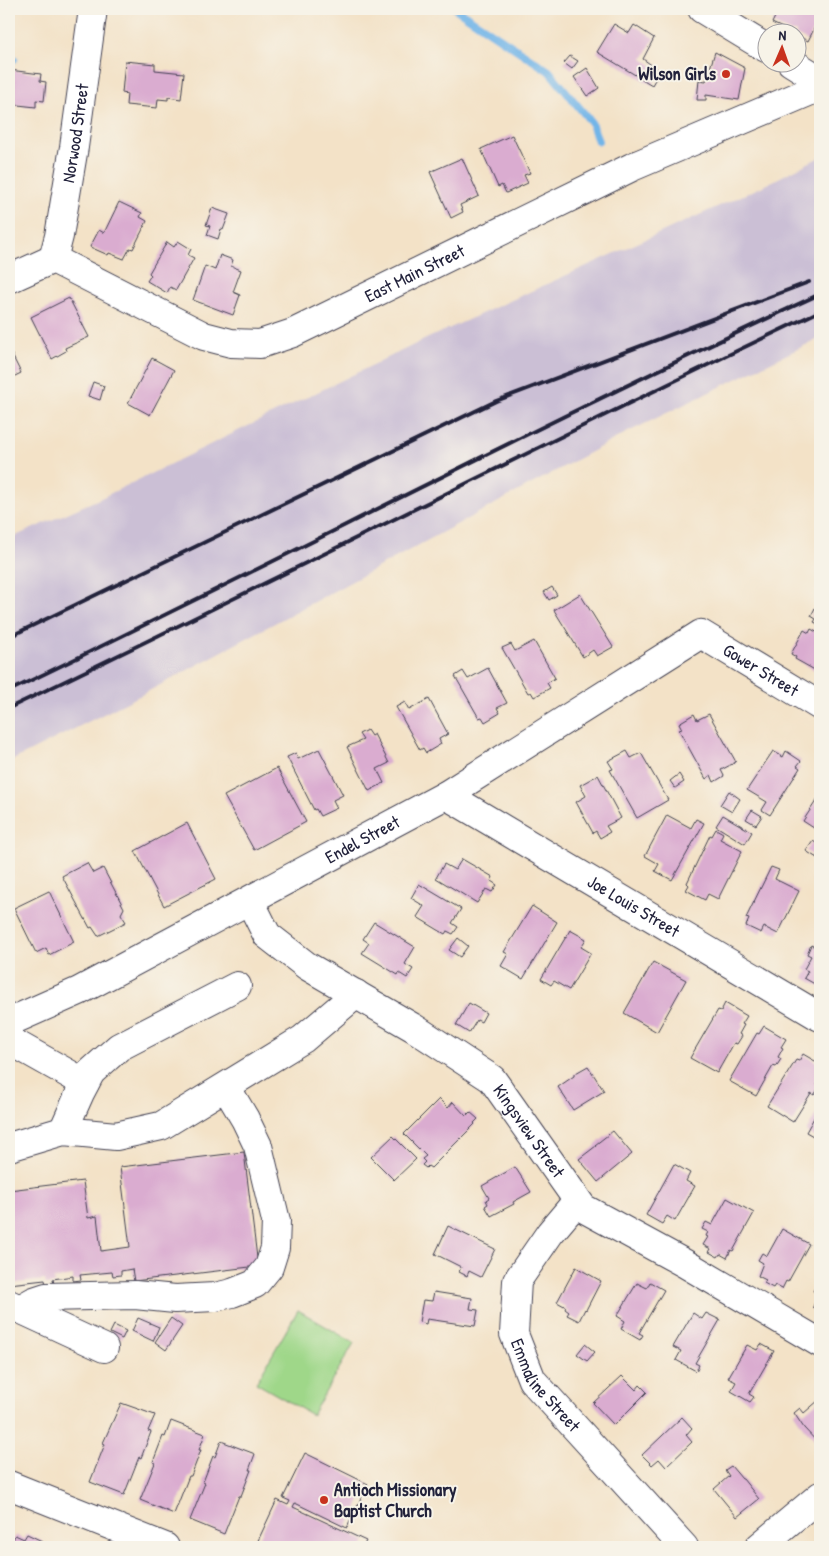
<svg xmlns="http://www.w3.org/2000/svg" width="829" height="1556" viewBox="0 0 829 1556" font-family="'Patrick Hand',sans-serif">
<style>
.industrial{fill:#cbbfd5}
.green{fill:#9fd789;stroke:#607c62}
.lines{fill:none;stroke-linecap:round;stroke-linejoin:round}
.stream{stroke:#72b5e8;stroke-width:8}
.building{fill:#daacd0}
.minor-casing{stroke:#413f50;stroke-width:30}
.minor{stroke:#fff;stroke-width:28}
.rail{stroke:#22223b;stroke-width:4}
.poi-dot{fill:#c8321e;stroke:#f7f3e8;stroke-width:2}
.labels{text-anchor:middle;stroke-width:4;stroke-linejoin:round;paint-order:stroke}
.poi-label{font-size:18px;font-weight:bold;fill:#22223b;stroke:#f7f3e8;text-anchor:end}
.street-label{font-size:18px;fill:#22223b;stroke:#f7f3e8}
</style>
<rect width="100%" height="100%" fill="#f7f3e8"/>
<filter id="ink" filterUnits="userSpaceOnUse"><feTurbulence type="fractalNoise" baseFrequency=".02" numOctaves="2"/><feDisplacementMap in="SourceGraphic" scale="10" xChannelSelector="R" yChannelSelector="G"/><feConvolveMatrix kernelMatrix="1 2 1 2 8 2 1 2 1" color-interpolation-filters="sRGB"/></filter>
<filter id="wash" filterUnits="userSpaceOnUse"><feTurbulence type="fractalNoise" baseFrequency=".0096" numOctaves="4" result="noise"/><feDisplacementMap in="SourceGraphic" scale="20" xChannelSelector="R" yChannelSelector="G"/><feGaussianBlur stdDeviation="1.12" result="paint"/><feColorMatrix in="noise" values="0 0 0 0 0 0 0 0 0 0 0 0 0 0 0 0 0 1.4 0 .05"/><feComposite in="paint" operator="in"/></filter>
<g filter="url(#wash)">
<rect width="100%" height="100%" fill="#f3e2c7"/>
<path class="industrial" d="M820,157V338L626,433L147,692L9,762V539L99,499L428,338L761,187Z"/>
<path class="green" d="M298,1310L354,1343L312,1415L256,1383Z"/>
<g class="lines">
<path class="stream" d="M456,9L549,71L587,117L592,124L598,141
M9,55L14,59"/>
</g>
<g id="blocks">
<path class="building" d="M779,9H820V17L808,41L796,35V32H791L772,23Z
M614,24L629,33L634,25L654,38L643,59L660,71L652,85L597,52Z
M715,52L745,68L739,100L706,95V100H697L699,80L706,81Z
M570,56L578,61L572,69L564,63Z
M125,61L155,64V70L184,73L181,99L168,97V100L158,99L157,108L126,105L127,94L122,93Z
M587,68L599,88L587,96L574,77Z
M9,70L41,74L40,81L46,82L44,101L36,100V107L9,104Z
M512,135L530,173L524,175L528,183L506,193L502,185L498,187L481,149Z
M462,158L479,196L460,205L463,212L451,218L430,172Z
M119,202L142,213L140,217L147,221L133,249L130,248L124,259L109,253L108,255L90,247L99,230L104,233Z
M212,208L229,214L223,230L221,229L218,239L207,235L210,226L206,225Z
M178,241L191,249L188,255L194,258L176,290L170,287L167,293L147,281L151,275L149,273L167,242L174,247Z
M220,255L233,260L231,266L241,270L233,292L240,295L233,315L193,300L205,266L215,270Z
M69,298L89,337L65,348L66,351L52,359L31,317Z
M9,349L21,373L9,379Z
M152,358L174,370L150,415L128,403Z
M93,382L104,386L100,400L88,396Z
M552,587L557,595L549,600L544,592Z
M580,594L613,647L597,656L593,650L583,657L554,610Z
M820,598V625L814,622L816,619L811,616Z
M811,629L820,634V673L795,659L796,657L791,654L804,630L809,633Z
M534,641L555,678L547,683L550,688L534,697L531,692L528,693L502,648L511,644L515,651Z
M488,668L507,703L497,708L500,713L485,722L482,717L479,718L455,676L463,671L468,679Z
M429,699L448,734L439,739L441,744L426,753L423,748L420,750L396,707L405,702L409,710Z
M694,714L697,720L709,714L736,762L721,770L724,776L714,782L711,775L706,779L679,730L682,729L679,723Z
M367,730L371,736L374,734L389,763L377,769L384,783L369,791L347,747L363,740L359,734Z
M319,749L343,795L333,800L337,808L320,816L316,809L314,810L287,757L296,753L298,759Z
M627,751L631,758L641,753L668,800L637,818L610,770L613,769L608,761Z
M773,751L783,757L786,751L801,761L797,766L800,768L770,815L762,810L767,802L747,790Z
M277,768L306,822L254,850L224,796Z
M679,774L684,782L675,788L670,781Z
M598,775L621,818L606,826L610,832L600,838L596,831L593,833L576,802L586,796L580,785Z
M729,791L740,799L732,812L720,805Z
M820,795V832L803,821Z
M752,810L762,816L756,825L746,819Z
M667,815L691,828L696,819L704,823L672,880L655,871L659,864L645,856Z
M723,815L752,832L745,844L716,826Z
M187,823L216,879L164,906L135,851Z
M716,829L723,833L720,839L742,851L718,899L708,894L705,900L686,890L689,885L687,883L710,835L712,836Z
M813,841L820,846V853L817,858L806,851Z
M462,859L493,877L491,881L497,885L492,892L486,889L477,903L436,878L444,864L455,870Z
M87,863L93,873L103,868L124,908L121,914L126,922L98,936L92,927L90,928L62,876Z
M771,867L779,870L775,879L799,891L778,934L764,927L761,933L746,926L749,919L746,918Z
M419,884L461,909L452,923L458,927L453,934L447,931L445,934L417,917L424,906L411,898Z
M49,891L74,942L49,955L46,948L36,953L14,908Z
M532,906L557,922L523,979L501,966L508,954L504,952Z
M374,922L415,947L405,964L413,969L407,978L399,973L398,975L362,953L369,943L363,939Z
M570,930L586,939L581,947L591,953L569,990L554,981L551,985L541,979Z
M820,937V987L804,978L808,971L804,969L811,956L807,954L811,945L815,947Z
M458,938L468,946L460,957L449,950Z
M653,962L686,980L657,1032L624,1013Z
M469,1003L486,1013L481,1022L477,1020L469,1033L456,1025Z
M725,1003L747,1016L742,1024L744,1025L739,1034L742,1036L737,1044L734,1043L717,1073L690,1058L718,1010L721,1011Z
M764,1026L786,1039L781,1047L783,1048L778,1057L781,1059L776,1067L773,1066L756,1096L729,1081L757,1033L759,1034Z
M803,1054L820,1064V1079L817,1085L820,1087L814,1095L811,1093L793,1122L767,1106L796,1060L799,1061Z
M588,1066L604,1091L573,1110L558,1087L574,1076V1074Z
M439,1099L448,1108L453,1102L466,1116L470,1112L478,1119L474,1123L475,1124L431,1168L428,1166L426,1168L422,1165L425,1162L422,1159L426,1156L404,1134Z
M820,1107V1140L806,1132Z
M613,1131L632,1154L598,1182L579,1159L596,1146L595,1145Z
M393,1136L416,1159L394,1180L371,1157Z
M244,1152L258,1266L134,1281L132,1269L121,1271V1275L113,1276L112,1272L80,1275L81,1280L73,1281V1276L53,1279L54,1284L46,1285L45,1280L9,1284V1190L83,1181L88,1218L97,1216L101,1251L130,1247L120,1167Z
M674,1164L690,1173L686,1181L695,1186L675,1221L667,1216L662,1224L646,1215Z
M515,1167L531,1192L513,1202L514,1204L491,1216L485,1206L488,1204L486,1200L489,1198L482,1186Z
M727,1198L754,1213L733,1251L731,1250L727,1258L720,1254L718,1257L709,1252L711,1249L703,1245L708,1237L706,1236L708,1232L702,1229L706,1222L712,1225Z
M448,1226L495,1249L481,1277L469,1271L467,1276L459,1272L461,1267L435,1254Z
M782,1229L809,1244L788,1282L786,1281L782,1289L775,1285L773,1288L764,1283L766,1280L758,1276L763,1263L758,1260L762,1253L767,1256Z
M576,1267L601,1281L586,1310L585,1309L579,1321L567,1315L569,1312L565,1309L566,1307L557,1302Z
M650,1282L664,1290L639,1333L643,1335L640,1340L621,1329L625,1321L617,1316L637,1283L647,1288Z
M817,1284L820,1286V1311L813,1307L818,1294L813,1291Z
M434,1292L472,1298L470,1309L478,1310L475,1326L427,1319L426,1324L419,1322L423,1300L432,1301Z
M693,1313L702,1319L706,1313L720,1320L695,1363L699,1365L696,1371L676,1360L681,1351L673,1347Z
M138,1318L159,1327L153,1341L132,1331Z
M171,1318L182,1326L166,1350L155,1342Z
M114,1325L126,1331L122,1339L110,1333Z
M585,1344L595,1352L587,1361L577,1354Z
M761,1344L774,1351L749,1394L754,1397L750,1402L731,1391L736,1382L728,1378L747,1345L757,1350Z
M622,1376L636,1390L640,1385L647,1392L614,1425L593,1403Z
M819,1400L820,1401V1445L804,1428L794,1413L800,1408L804,1413Z
M121,1403L155,1415L148,1431L151,1432L141,1458L139,1457L124,1495L90,1482L105,1444L103,1443Z
M682,1417L692,1428L686,1435L692,1442L666,1467L659,1459L652,1465L642,1455Z
M171,1421L205,1434L199,1450H201L191,1476H189L174,1514L140,1500L155,1463L153,1462L163,1436L165,1437Z
M221,1441L255,1454L249,1470H251L241,1496H239L224,1534L190,1520L205,1483L203,1482L213,1456L215,1457Z
M305,1453L368,1484L347,1528L295,1503L293,1507L366,1541L363,1547H255L277,1500L288,1505L290,1501L283,1498Z
M731,1466L742,1479H743L759,1499L737,1517L714,1489L729,1476L725,1470Z
M27,1534L42,1541L39,1547H10L15,1535L24,1539Z"/>
</g>
</g>
<g filter="url(#ink)">
<use href="#blocks" fill-opacity="0" stroke="#413f50" stroke-width="1"/>
<g class="lines">
<defs>
<g id="minor">
<path d="M702,9L766,48"/>
<path d="M791,62L820,80"/>
<path id="s1" d="M53,259L59,236L74,147L93,9"/>
<path id="s2" d="M9,279L53,259L204,336L231,343L260,344L293,333L632,167L820,87"/>
<path id="s3" d="M446,795L820,1017"/>
<path id="s4" d="M250,901L267,935L307,966L414,1028L492,1079L583,1208L684,1263L820,1343"/>
<path id="s5" d="M9,1022L79,991L446,795L701,634L820,706"/>
<path d="M9,1038L14,1043L85,1083"/>
<path d="M63,1131L80,1093L91,1072L119,1047L237,986"/>
<path d="M9,1147L63,1131L116,1136L161,1126L303,1039L356,994"/>
<path id="s6" d="M577,1201L550,1233L517,1281L514,1334L532,1380L684,1547"/>
<path d="M9,1304L104,1348"/>
<path d="M20,1309L34,1301L46,1297L135,1295L175,1299L215,1297L232,1293L255,1284L269,1267L275,1248L276,1221L258,1146L245,1119L226,1087"/>
<path d="M9,1485L165,1547"/>
<path d="M759,1547L820,1496"/>
</g>
</defs>
<use href="#minor" class="minor-casing"/>
<use href="#minor" class="minor"/>
<path class="rail" d="M9,637L496,401L809,282
M9,691C280,561 546,420 820,294
M9,708C281,578 548,440 820,311"/>
</g>
</g>
<g class="poi-dot">
<circle cx="726" cy="74" r="5"/>
<circle cx="324" cy="1500" r="5"/>
</g>
<g class="labels">
<g class="poi-label">
<text x="716" y="80">Wilson Girls</text>
<text x="334" y="1496" text-anchor="start">Antioch Missionary<tspan x="334" dy="21">Baptist Church</tspan></text>
</g>
<g class="street-label">
<text dy="6" stroke="none"><textPath href="#s1" startOffset="128">Norwood Street</textPath></text>
<text dy="6" stroke="none"><textPath href="#s2" startOffset="445">East Main Street</textPath></text>
<text dy="6" stroke="none"><textPath href="#s5" startOffset="864">Gower Street</textPath></text>
<text dy="6" stroke="none"><textPath href="#s5" startOffset="398">Endel Street</textPath></text>
<text dy="6" stroke="none"><textPath href="#s3" startOffset="218">Joe Louis Street</textPath></text>
<text dy="6" stroke="none"><textPath href="#s4" startOffset="369">Kingsview Street</textPath></text>
<text dy="6" stroke="none"><textPath href="#s6" startOffset="214">Emmaline Street</textPath></text>
</g>
</g>
<rect width="829" height="1556" fill="none" stroke="#f7f3e8" stroke-width="30"/>
<g transform="translate(782 48) rotate(2)"><circle r="24" fill="#f7f3e8" stroke="#a29fa3"/>
<path d="M0-4L9 19L0 12L-9 19Z" fill="#c8321e"/>
<text y="-8" font-size="14" font-weight="bold" text-anchor="middle" fill="#22223b">N</text>
</g>
</svg>
